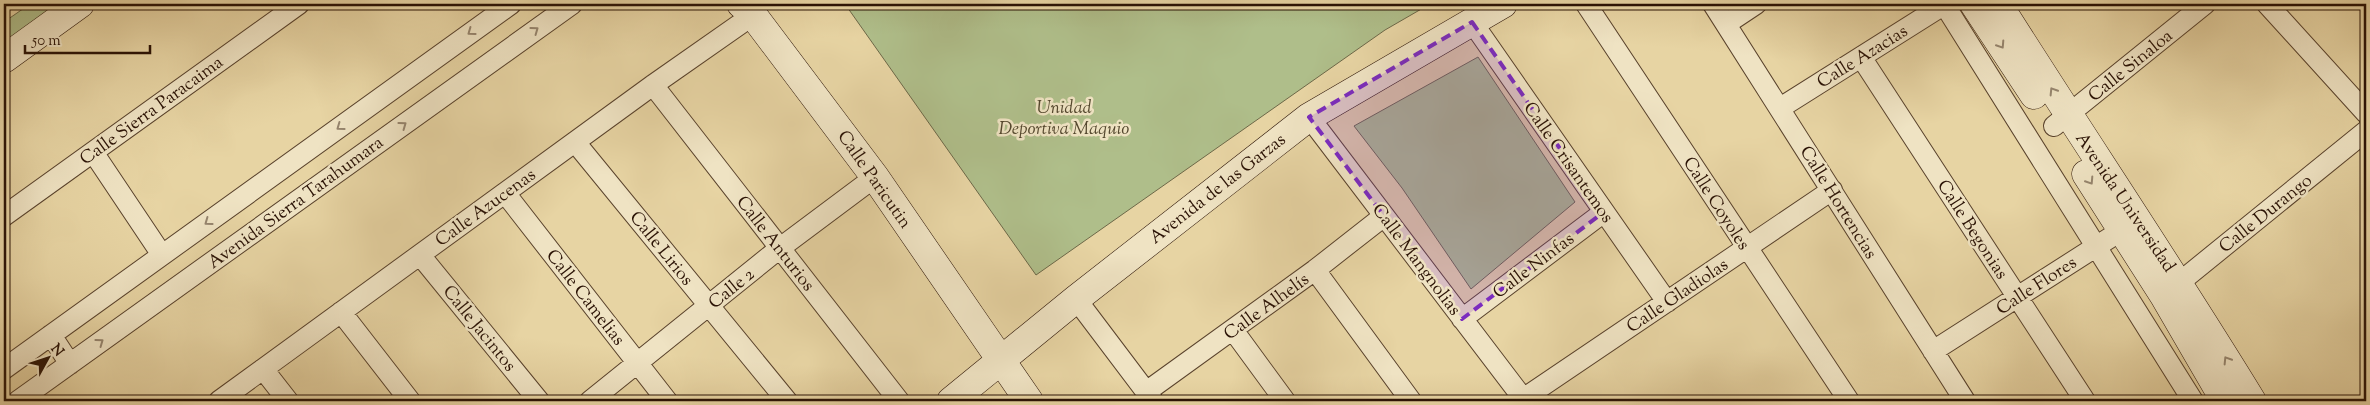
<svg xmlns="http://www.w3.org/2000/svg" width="2370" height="405" viewBox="0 0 2370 405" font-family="'Sorts Mill Goudy',serif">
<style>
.green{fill:#afbe8a;stroke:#6c6848}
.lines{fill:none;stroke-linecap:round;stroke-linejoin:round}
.street-casing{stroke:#59422c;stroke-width:22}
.secondary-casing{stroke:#2a1205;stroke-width:29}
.street{stroke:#efe3c3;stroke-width:20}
.secondary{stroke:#efe3c3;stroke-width:28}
.oneway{stroke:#96856e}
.marked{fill:#7b2cbf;fill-opacity:0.2;stroke:#7b2cbf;stroke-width:4;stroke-dasharray:10 6;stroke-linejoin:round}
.labels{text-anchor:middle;stroke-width:5;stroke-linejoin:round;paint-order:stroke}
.street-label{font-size:18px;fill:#2a1205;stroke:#efe3c3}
.park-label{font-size:18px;font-style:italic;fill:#52462d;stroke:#efe3c3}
</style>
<rect width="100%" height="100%" fill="#e7d4a3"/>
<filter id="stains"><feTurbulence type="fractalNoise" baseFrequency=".004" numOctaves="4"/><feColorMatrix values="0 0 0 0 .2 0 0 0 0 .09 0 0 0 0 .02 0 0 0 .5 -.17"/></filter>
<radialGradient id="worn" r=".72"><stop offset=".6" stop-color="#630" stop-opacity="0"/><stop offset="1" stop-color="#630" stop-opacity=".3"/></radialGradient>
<path class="green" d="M30,4H66L4,48V22Z
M845,4H1430L1385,30L1036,275Z
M1478,57L1575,202L1471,289L1402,188L1354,126Z"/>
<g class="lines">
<defs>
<path id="street" d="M1586,4L1849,401
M1713,4L1965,401
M1944,4L2193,401
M2267,4L2366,113
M1472,22L1667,302
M1726,24L1756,4
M1861,57L2085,401
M653,85L899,401
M1780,108L1945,4
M1309,117L1525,401
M2054,126L2205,4
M575,142L787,401
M93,152L162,255
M505,193L667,401
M4,216L299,4
M420,255L539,401
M1315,270L1411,401
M2169,291L2366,131
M1076,299L1153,401
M341,312L410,401
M1462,319L1604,212
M1233,330L1285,401
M51,335L70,364
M1933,351L2133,223
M4,369L511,4
M263,369L288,401
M1146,392L1315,270L1384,216
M1523,399L1832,190
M18,401L572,4
M219,401L653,85L753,15
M590,401L780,248L875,177"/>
<path id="secondary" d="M741,4L753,15L875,177L1029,401
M1974,4L2034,95
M1998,4C2082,137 2170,267 2252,401
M4,59L80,4
M2086,174L2164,296L2225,401
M951,401L1076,299L1309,117L1503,4"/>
</defs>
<use href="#street" class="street-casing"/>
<use href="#secondary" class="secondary-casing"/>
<use href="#street" class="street"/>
<use href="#secondary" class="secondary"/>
</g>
<defs><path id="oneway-chevron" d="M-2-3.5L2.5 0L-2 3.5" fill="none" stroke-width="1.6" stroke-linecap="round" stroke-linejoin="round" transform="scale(1.25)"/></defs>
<g class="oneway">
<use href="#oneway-chevron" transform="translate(535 30) rotate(-36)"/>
<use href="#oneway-chevron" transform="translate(471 32) rotate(144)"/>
<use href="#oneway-chevron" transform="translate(2001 45) rotate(57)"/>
<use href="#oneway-chevron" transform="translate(2053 91) rotate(-122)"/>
<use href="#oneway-chevron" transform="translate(403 125) rotate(-36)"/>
<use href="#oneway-chevron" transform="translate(340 127) rotate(144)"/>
<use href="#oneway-chevron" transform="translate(2090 181) rotate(57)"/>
<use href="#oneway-chevron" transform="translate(208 222) rotate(144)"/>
<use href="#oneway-chevron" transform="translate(100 342) rotate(-36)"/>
<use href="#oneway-chevron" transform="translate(2227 360) rotate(-122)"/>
</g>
<path class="marked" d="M1472,22L1604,212L1462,319L1309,117Z"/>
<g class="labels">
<g class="street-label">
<text transform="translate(1862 56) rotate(-32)" y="6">Calle Azacias</text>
<text transform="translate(2130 65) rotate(-39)" y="6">Calle Sinaloa</text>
<text transform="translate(151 110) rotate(-36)" y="6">Calle Sierra Paracaima</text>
<text transform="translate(1569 162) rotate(55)" y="6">Calle Crisantemos</text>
<text transform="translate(875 179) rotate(55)" y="6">Calle Paricutin</text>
<text transform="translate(1217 188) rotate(-38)" y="6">Avenida de las Garzas</text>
<text transform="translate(295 202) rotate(-36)" y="6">Avenida Sierra Tarahumara</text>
<text transform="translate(1839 202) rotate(58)" y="6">Calle Hortencias</text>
<text transform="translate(2126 202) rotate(56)" y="6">Avenida Universidad</text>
<text transform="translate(1717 203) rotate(57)" y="6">Calle Coyoles</text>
<text transform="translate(485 207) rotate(-36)" y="6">Calle Azucenas</text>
<text transform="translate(2265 213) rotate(-39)" y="6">Calle Durango</text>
<text transform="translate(1973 229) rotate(57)" y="6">Calle Begonias</text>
<text transform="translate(776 243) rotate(52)" y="6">Calle Anturios</text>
<text transform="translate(662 248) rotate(51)" y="6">Calle Lirios</text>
<text transform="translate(1417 259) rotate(53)" y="6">Calle Mangnolias</text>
<text transform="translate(1533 265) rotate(-37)" y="6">Calle Ninfas</text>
<text transform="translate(2036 285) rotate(-33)" y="6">Calle Flores</text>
<text transform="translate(731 288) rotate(-39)" y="6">Calle 2</text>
<text transform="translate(1677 295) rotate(-34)" y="6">Calle Gladiolas</text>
<text transform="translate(586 297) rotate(52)" y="6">Calle Camelias</text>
<text transform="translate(1266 306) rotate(-36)" y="6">Calle Alhelís</text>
<text transform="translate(480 328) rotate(51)" y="6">Calle Jacintos</text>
</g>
<g class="park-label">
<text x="1064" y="113">Unidad<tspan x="1064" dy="21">Deportiva Maquio</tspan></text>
</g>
</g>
<rect width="2370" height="405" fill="none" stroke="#e7d4a3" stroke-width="20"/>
<rect x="5" y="5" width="2360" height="395" fill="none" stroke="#2a1205" stroke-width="2.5"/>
<rect x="10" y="10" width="2350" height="385" fill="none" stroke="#2a1205"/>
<g transform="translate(48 358) rotate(50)" stroke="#efe3c3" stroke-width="4" paint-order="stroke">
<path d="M0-4L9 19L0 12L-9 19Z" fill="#2a1205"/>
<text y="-8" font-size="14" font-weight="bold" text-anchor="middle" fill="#2a1205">N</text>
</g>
<path d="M25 45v8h125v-8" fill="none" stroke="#2a1205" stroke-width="2.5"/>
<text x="32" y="45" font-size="15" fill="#2a1205" stroke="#efe3c3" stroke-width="4" paint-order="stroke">50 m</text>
<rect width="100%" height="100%" filter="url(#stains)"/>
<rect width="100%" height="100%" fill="url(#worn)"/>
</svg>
